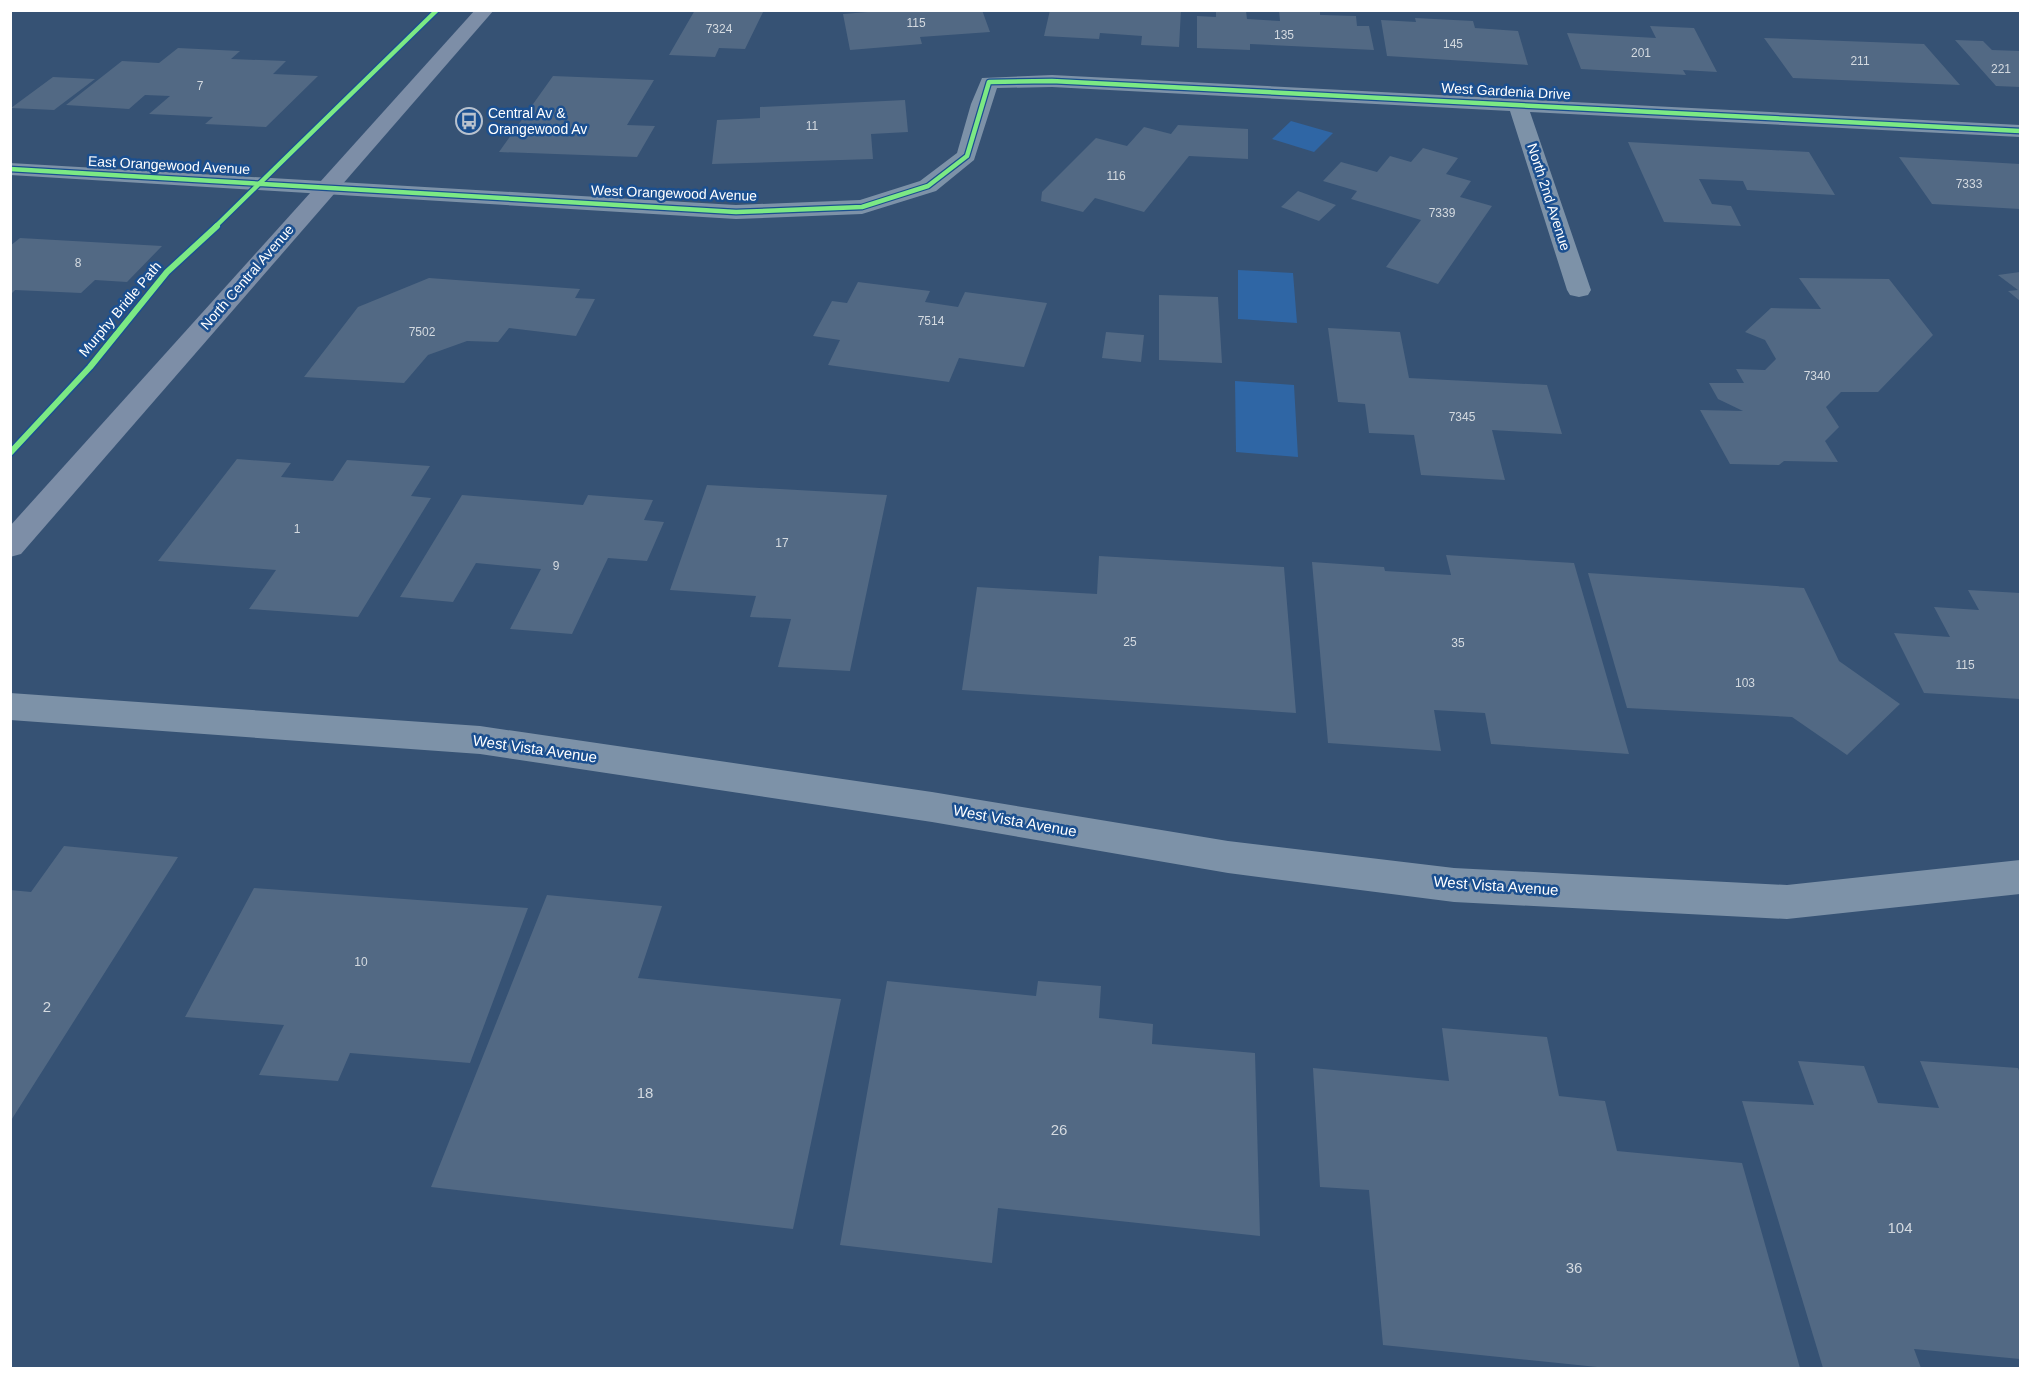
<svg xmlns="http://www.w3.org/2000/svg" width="2031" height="1379" font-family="Helvetica,sans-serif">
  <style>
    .green { fill: #2f66a5 }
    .building { fill: #526984 }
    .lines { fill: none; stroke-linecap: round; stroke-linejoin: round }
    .path-far1 { stroke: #7d92a8; stroke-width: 2; stroke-dasharray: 1.5 3; stroke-linecap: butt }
    .path { stroke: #7d92a8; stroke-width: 3; stroke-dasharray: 2 4; stroke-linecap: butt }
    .minor { fill: #7d92a8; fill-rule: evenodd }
    .major { fill: #7d8ea7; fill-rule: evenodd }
    .cycleway-far1-casing { stroke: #1b4f8f; stroke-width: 7 }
    .cycleway-casing { stroke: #1b4f8f; stroke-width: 9 }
    .cycleway-far1 { stroke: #7ce984; stroke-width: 4.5 }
    .cycleway { stroke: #7ce984; stroke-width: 6 }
    .labels { text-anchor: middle; stroke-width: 5; stroke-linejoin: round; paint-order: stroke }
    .number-label { font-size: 12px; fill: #d4dae0 }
    .far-street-label { font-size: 14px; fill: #fff; stroke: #1b4f8f }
    .far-poi-label { font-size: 14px; fill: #fff; stroke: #1b4f8f; text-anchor: start }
    .street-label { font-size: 15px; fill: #fff; stroke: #1b4f8f }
    .near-number-label { font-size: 15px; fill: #d4dae0 }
  </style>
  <rect width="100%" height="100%" fill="#365274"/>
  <!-- green -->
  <path class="green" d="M1291,121L1333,133L1314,152L1272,139Z
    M1238,270L1293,273L1297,323L1238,319Z
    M1235,381L1294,385L1298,457L1236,452Z"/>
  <!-- building -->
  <path class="building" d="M695,10H764L745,49L719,48L715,57L669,55Z
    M892,10H982L990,32L920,37L922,44L850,50L843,14Z
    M1050,10H1181L1179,47L1141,45L1142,36L1100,33L1099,39L1044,36Z
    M1216,10L1246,11L1247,19L1280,21L1279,10L1320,11V15L1356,16L1357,26H1369L1374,50L1250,44V50L1197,48V16L1216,17Z
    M1415,18L1473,21L1475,28L1518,31L1528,65L1387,56L1381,20L1416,22Z
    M1650,26L1694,28L1717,72L1683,70L1686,75L1581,69L1567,33L1656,38Z
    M1764,38L1924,44L1960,85L1793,78Z
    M1955,40L1983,41L1992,50L2020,51V87L1996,86Z
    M178,48L240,51L231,59L286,61L273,74L318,76L266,127L205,124L213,117L149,114L170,96L145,95L129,109L66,105L122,61L159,63Z
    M553,76L654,80L627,125L655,126L637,157L499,152Z
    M53,77L95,79L54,110L11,108Z
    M905,100L908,132L871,134L873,159L712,164L717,120L760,118V107Z
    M1178,125L1248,129V159L1189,156L1144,212L1095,198L1083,212L1041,201L1042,192L1096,138L1127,146L1144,127L1171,134Z
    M1628,142L1809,152L1835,195L1747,190L1743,181L1699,179L1712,204L1731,206L1741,226L1664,222Z
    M1423,148L1458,158L1446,174L1471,181L1460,197L1492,206L1438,284L1386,267L1421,220L1351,199L1357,191L1323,181L1341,162L1377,172L1390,156L1411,162Z
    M1899,157L2020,164V209L1932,204Z
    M1298,191L1336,205L1319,221L1281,207Z
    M20,238L162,246L127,282L95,280L81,293L15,290L10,295V246Z
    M2020,272V301L2008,291L2018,290L1998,275Z
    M429,278L580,289L575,298L595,299L576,336L509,328L498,342L467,341L428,355L404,383L304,377L358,307Z
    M1799,278L1889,279L1933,335L1878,392H1841L1826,407L1839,427L1825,441L1838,462L1784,461L1779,465L1730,464L1700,410L1743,411L1718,399L1709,383H1744L1736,369L1765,370L1776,359L1765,340L1745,332L1771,308L1821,309Z
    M858,282L930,291L925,302L958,307L965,292L1047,303L1024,367L959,358L949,382L828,365L840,340L813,336L832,301L847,303Z
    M1159,295L1218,297L1222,363L1159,360Z
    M1328,328L1400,332L1409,378L1547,385L1562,434L1492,430L1505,480L1421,475L1414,435L1369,433L1365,404L1338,402Z
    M1106,332L1144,335L1141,362L1102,358Z
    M237,459L291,463L281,477L333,481L347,460L430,466L411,496L431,498L358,617L249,609L276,570L158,561Z
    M707,485L887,495L850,671L778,667L791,619L750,617L756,596L670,590Z
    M462,495L583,505L588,495L653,500L644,520L664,522L647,561L608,558L572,634L510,629L541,569L476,563L453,602L400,597Z
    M1446,555L1574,563L1629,754L1491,744L1485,713L1434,710L1441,751L1328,743L1312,562L1384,567L1385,571L1451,575Z
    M1099,556L1284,567L1296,713L962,690L977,587L1097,594Z
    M1588,573L1804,588L1839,661L1900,704L1847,755L1792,717L1627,708Z
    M1968,590L2020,593V699L1924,693L1894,633L1950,637L1934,607L1979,610Z
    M64,846L178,857L10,1122V890L31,892Z
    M254,888L528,908L470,1063L350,1053L338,1081L259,1075L284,1025L185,1017Z
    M547,895L662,906L638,978L841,999L793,1229L431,1187Z
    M887,981L1036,996L1038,981L1101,986L1099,1018L1153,1024L1152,1044L1255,1053L1260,1236L998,1208L992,1263L840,1245Z
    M1442,1028L1547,1037L1559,1096L1605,1101L1617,1151L1742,1163L1800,1368H1607L1383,1345L1369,1190L1320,1187L1313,1068L1449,1081Z
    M1798,1061L1864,1066L1878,1103L1939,1108L1920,1061L2018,1068L2020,1073V1359L1914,1349L1921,1368H1823L1742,1101L1814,1105Z"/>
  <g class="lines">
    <!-- path-far1 -->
    <path class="path-far1" d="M301,145L332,114
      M215,227L222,221"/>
    <!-- path -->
    <path class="path" d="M10,453L90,367L167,272L217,226"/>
    <!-- minor -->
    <path class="minor" d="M1052,75L2020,125V137L1530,112L1591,290L1588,295L1579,297L1570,295L1567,290L1510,111L1052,87L997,88L974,160L936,191L862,214L736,219L10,175V163L736,205L860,200L920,181L957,153L971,104L982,78Z
      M10,693L480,726L932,792L1228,841L1454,868L1787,885L2020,860V894L1787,919L1454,902L1228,873L932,822L480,754L10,720Z"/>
    <!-- major -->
    <path class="major" d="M475,10H494L21,554L10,557V526Z"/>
    <defs>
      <path id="cycleway-far1" d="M10,169L736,212L862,207L928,186L967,156L989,82L1052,81L2020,131
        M215,227L437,10"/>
      <path id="cycleway" d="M10,453L90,367L167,272L217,226"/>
    </defs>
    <!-- cycleway-far1 casing -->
    <use href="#cycleway-far1" class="cycleway-far1-casing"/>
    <!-- cycleway casing -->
    <use href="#cycleway" class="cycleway-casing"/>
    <!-- cycleway-far1 -->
    <use href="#cycleway-far1" class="cycleway-far1"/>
    <!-- cycleway -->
    <use href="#cycleway" class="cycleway"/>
  </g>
  <!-- icons -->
  <defs>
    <symbol id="bus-ring" viewBox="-11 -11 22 22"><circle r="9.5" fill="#1b4f8f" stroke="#b9c2ce" stroke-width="1.5"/><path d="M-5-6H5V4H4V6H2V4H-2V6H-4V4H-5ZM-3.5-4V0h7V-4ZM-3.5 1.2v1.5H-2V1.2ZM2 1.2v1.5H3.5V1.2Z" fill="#b9c2ce"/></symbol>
  </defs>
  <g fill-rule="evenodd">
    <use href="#bus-ring" x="454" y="106" width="30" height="30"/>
  </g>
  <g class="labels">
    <!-- number labels -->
    <g class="number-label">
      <text x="916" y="27">115</text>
      <text x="719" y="33">7324</text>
      <text x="1284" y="39">135</text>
      <text x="1453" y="48">145</text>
      <text x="1641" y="57">201</text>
      <text x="1860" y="65">211</text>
      <text x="2001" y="73">221</text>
      <text x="200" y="90">7</text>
      <text x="812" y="130">11</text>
      <text x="1116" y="180">116</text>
      <text x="1969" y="188">7333</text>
      <text x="1442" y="217">7339</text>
      <text x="78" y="267">8</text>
      <text x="931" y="325">7514</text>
      <text x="422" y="336">7502</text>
      <text x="1817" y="380">7340</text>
      <text x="1462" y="421">7345</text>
      <text x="297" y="533">1</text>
      <text x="782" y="547">17</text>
      <text x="556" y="570">9</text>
      <text x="1130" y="646">25</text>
      <text x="1458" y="647">35</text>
      <text x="1965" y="669">115</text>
      <text x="1745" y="687">103</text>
      <text x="361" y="966">10</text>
    </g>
    <!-- far-street labels -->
    <g class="far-street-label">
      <text transform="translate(1506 91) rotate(3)" y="5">West Gardenia Drive</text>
      <text transform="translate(169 165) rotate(3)" y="5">East Orangewood Avenue</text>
      <text transform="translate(674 193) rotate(2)" y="5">West Orangewood Avenue</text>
      <text transform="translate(1549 197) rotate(72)" y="5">North 2nd Avenue</text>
      <text transform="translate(247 277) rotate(-49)" y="5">North Central Avenue</text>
      <text transform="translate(120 309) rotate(-50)" y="5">Murphy Bridle Path</text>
    </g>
    <!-- far-poi labels -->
    <g class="far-poi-label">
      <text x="488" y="118">Central Av &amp;<tspan x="488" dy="16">Orangewood Av</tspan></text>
    </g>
    <!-- street labels -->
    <g class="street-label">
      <text transform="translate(535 749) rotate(8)" y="5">West Vista Avenue</text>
      <text transform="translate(1015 821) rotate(10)" y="5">West Vista Avenue</text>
      <text transform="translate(1496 886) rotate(4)" y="5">West Vista Avenue</text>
    </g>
    <!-- near-number labels -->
    <g class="near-number-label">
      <text x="47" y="1012">2</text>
      <text x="645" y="1098">18</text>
      <text x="1059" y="1135">26</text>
      <text x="1900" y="1233">104</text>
      <text x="1574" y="1273">36</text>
    </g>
  </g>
  <!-- border -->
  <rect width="2031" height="1379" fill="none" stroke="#ffffff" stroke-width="24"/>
</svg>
